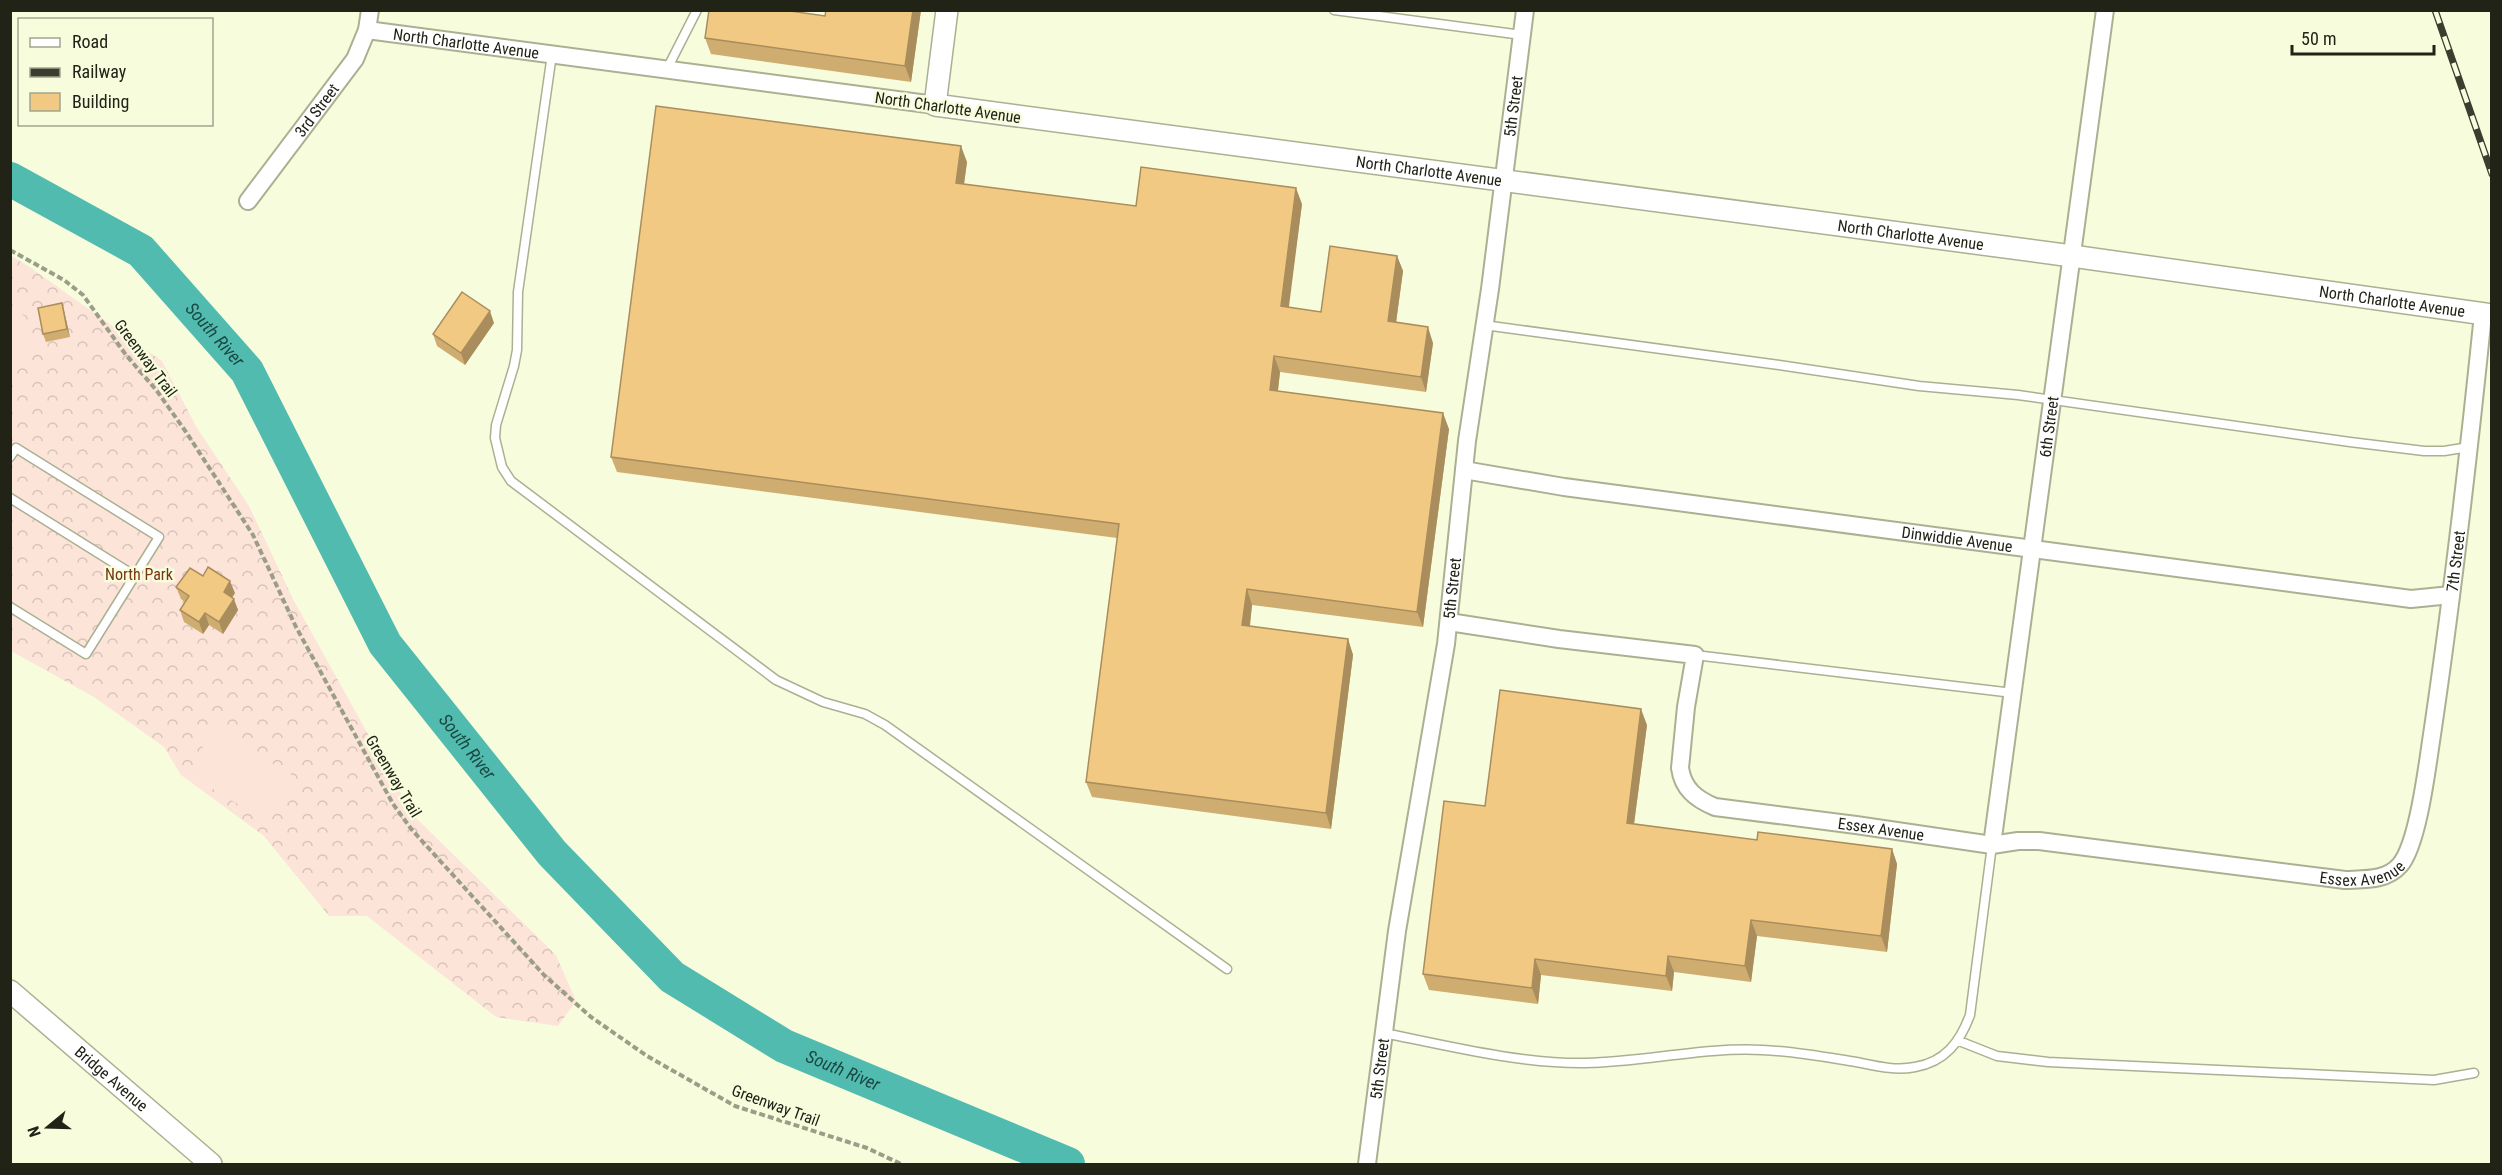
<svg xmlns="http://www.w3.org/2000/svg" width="2502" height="1175" font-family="'Roboto Condensed',sans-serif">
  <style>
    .forest { fill: url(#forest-crowns) }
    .pitch { fill: #fce4d9 }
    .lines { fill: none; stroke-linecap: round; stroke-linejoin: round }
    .river { stroke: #52bbaf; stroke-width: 34 }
    .service-casing { stroke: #abb093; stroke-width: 11 }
    .minor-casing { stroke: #abb093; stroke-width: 20 }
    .tertiary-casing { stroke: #abb093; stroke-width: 24 }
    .path { stroke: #9a9e87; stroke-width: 4; stroke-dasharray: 6 3; stroke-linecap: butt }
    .service { stroke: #fff; stroke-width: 8 }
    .minor { stroke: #fff; stroke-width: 16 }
    .tertiary { stroke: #fff; stroke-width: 21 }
    .rail-casing { stroke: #3b3d2f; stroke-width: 7 }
    .rail { stroke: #f7fcdd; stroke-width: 4.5; stroke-dasharray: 14; stroke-linecap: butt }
    .wall { fill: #cfad71 }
    .shaded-wall { fill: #a98d5c }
    .building { fill: #f1c983; stroke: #a98d5c; stroke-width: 1.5 }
    .labels { text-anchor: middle; stroke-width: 5; stroke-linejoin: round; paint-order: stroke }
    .street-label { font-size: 16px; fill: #212317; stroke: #f7fcdd }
    .park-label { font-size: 16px; fill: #773510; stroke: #f7fcdd }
    .water-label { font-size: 18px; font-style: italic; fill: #1a4943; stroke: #f7fcdd }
  </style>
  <defs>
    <pattern id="forest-crowns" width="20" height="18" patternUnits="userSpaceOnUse" patternTransform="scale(1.5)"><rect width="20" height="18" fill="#fce4d9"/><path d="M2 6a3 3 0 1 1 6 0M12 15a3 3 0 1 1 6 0" fill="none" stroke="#d8c3ba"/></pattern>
  </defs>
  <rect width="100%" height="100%" fill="#f7fcdd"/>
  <!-- forest -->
  <path class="forest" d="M10,255L31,268L162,361L197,428L249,506L294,601L413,815L556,955L576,1001L558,1026L496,1017L367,916H329L263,835L181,775L164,747L94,697L11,651Z"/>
  <!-- pitch -->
  <path class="pitch" d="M11,307L26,317L31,346L11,379Z
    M211,728L292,775L267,822L190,775Z"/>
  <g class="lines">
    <!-- river -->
    <path class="river" id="s1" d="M10,179L141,251L247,371L385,644L552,853L672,977L784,1046L1068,1164"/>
    <defs>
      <path id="service" d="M1334,10L1522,35
        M552,54L518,292L517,350L514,366L496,425L495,438L502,467L511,481L776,680L823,702L865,714L885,725L1227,969
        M667,69L697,10
        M1484,325L1779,365L1919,386L2018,395L2350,442L2424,451H2444L2469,447
        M10,457L16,448L159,537L86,654L10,607
        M10,498L135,576
        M1695,655L2013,693
        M1384,1033C1448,1046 1521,1064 1586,1063C1645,1062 1703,1047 1762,1050C1794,1051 1825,1057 1856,1062C1876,1066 1895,1071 1915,1067C1945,1062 1960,1042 1970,1015L1992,845
        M1959,1041L1997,1056L2048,1062L2434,1080L2474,1073"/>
      <g id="minor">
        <path id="s2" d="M367,30L935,105"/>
        <path id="s3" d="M248,201L355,59L367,30L370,10"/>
        <path id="s4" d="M1464,470L1564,487L2411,599L2451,595"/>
        <path id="s5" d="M1449,622L1559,639L1695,655L1686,707L1680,768C1683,789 1696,799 1715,807L1856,825L1992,845L2018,841H2039L2345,880C2365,879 2386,881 2400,865C2419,843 2428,759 2433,728C2453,591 2469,452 2483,314"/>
        <path id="s6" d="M1992,845L2105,10"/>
        <path id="s7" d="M1367,1164L1397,931L1446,644L1467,441L1490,289L1525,10"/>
      </g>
      <g id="tertiary">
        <path id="s8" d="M947,10L935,105L2072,256L2492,315"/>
        <path id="s9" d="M10,991L211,1164"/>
      </g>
    </defs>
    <!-- service casing -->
    <use href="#service" class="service-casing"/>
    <!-- minor casing -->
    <use href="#minor" class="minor-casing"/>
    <!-- tertiary casing -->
    <use href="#tertiary" class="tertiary-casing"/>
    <!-- path -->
    <path class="path" d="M10,250L64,280L83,295L126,355L157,391L186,432L253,535L296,627L393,804L412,830L544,975L591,1017L647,1056L735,1106L867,1148L901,1164"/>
    <!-- service -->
    <use href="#service" class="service"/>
    <!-- minor -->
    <use href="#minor" class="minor"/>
    <!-- tertiary -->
    <use href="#tertiary" class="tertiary"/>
    <defs>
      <path id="rail" d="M2435,10L2492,174"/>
    </defs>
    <!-- rail casing -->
    <use href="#rail" class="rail-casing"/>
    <!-- rail -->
    <use href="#rail" class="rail"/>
  </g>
  <!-- wall -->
  <path class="wall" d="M921,10L911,82L711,54L705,38L825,16Z
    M967,162L964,184L1136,206L1302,204L1288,307L1321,312L1397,256L1403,271L1396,323L1433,343L1426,392L1280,372L1278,391L1449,429L1423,627L1252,605L1250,626L1348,639L1353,655L1331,829L1092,797L1086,782L1117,538L617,472L611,457Z
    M62,303L64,311L70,337L46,342L43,334Z
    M494,323L465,365L437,346L433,334Z
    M203,576L235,593L232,597L238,610L223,634L209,625L203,634L184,622L180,610L185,602L181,599L176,587Z
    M1647,725L1634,824L1757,840L1892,849L1897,864L1887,952L1757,936L1751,982L1674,972L1672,991L1541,975L1538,1004L1429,990L1423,974L1485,806Z"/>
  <!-- shaded-wall -->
  <path class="shaded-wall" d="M913,10H921L911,82L905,66Z
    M961,146L967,162L962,198L956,183Z
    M1296,188L1302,204L1287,322L1281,306Z
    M1397,256L1403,271L1394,337L1388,321Z
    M62,303L64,311L70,337L67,329Z
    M490,311L494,323L465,365L461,353Z
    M1428,327L1433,343L1426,392L1421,377Z
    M1274,356L1280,372L1276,406L1270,390Z
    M1443,413L1449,429L1423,627L1417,612Z
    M230,581L235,593L228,604L224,592Z
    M1247,589L1252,605L1248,641L1242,625Z
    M234,599L238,610L223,634L219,622Z
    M205,613L209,625L203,634L199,622Z
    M1348,639L1353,655L1331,829L1326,813Z
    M1641,709L1647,725L1632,839L1627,823Z
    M1892,849L1897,864L1887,952L1881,936Z
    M1751,920L1757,936L1751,982L1745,966Z
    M1668,956L1674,972L1672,991L1666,976Z
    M1535,959L1541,975L1538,1004L1532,988Z"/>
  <!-- building -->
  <path class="building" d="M709,10H783L825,16L826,10H913L905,66L705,38Z
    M656,106L961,146L956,183L1136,206L1141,167L1296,188L1281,306L1321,312L1330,246L1397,256L1388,321L1428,327L1421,377L1274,356L1270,390L1443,413L1417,612L1247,589L1242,625L1348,639L1326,813L1086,782L1119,524L611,457Z
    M462,292L490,311L461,353L433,334Z
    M62,303L67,329L43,334L38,308Z
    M208,567L230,581L224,592L234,599L219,622L205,613L199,622L180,610L189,596L176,587L190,568L203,576Z
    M1500,690L1641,709L1627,823L1757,840L1758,832L1892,849L1881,936L1751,920L1745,966L1668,956L1666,976L1535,959L1532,988L1423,974L1444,801L1485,806Z"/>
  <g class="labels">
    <!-- street labels -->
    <g class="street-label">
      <text dy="6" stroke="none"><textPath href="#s2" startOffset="100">North Charlotte Avenue</textPath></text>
      <text dy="6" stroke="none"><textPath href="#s7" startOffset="1068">5th Street</textPath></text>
      <text transform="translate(948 107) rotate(8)" y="6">North Charlotte Avenue</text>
      <text dy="6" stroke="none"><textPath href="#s3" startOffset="114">3rd Street</textPath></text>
      <text dy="6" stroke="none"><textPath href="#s8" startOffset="594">North Charlotte Avenue</textPath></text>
      <text dy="6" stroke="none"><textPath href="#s8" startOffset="1080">North Charlotte Avenue</textPath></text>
      <text dy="6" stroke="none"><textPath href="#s8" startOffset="1566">North Charlotte Avenue</textPath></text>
      <text transform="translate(146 358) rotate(53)" y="6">Greenway Trail</text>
      <text dy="6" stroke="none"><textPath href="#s6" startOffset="422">6th Street</textPath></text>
      <text dy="6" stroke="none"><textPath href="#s4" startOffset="498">Dinwiddie Avenue</textPath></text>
      <text dy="6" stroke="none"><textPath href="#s5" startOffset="1422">7th Street</textPath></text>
      <text dy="6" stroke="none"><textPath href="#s7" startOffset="582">5th Street</textPath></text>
      <text transform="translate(394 776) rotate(59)" y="6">Greenway Trail</text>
      <text dy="6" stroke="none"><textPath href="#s5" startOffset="585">Essex Avenue</textPath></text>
      <text dy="6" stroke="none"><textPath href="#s5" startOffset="1071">Essex Avenue</textPath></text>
      <text dy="6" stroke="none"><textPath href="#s7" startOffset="96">5th Street</textPath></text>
      <text dy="6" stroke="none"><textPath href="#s9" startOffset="134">Bridge Avenue</textPath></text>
      <text transform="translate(776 1105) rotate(20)" y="6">Greenway Trail</text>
    </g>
    <!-- park labels -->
    <g class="park-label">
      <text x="139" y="580">North Park</text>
    </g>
    <!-- water labels -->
    <g class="water-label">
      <text dy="6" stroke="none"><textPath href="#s1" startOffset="261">South River</textPath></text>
      <text dy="6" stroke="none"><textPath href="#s1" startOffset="747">South River</textPath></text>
      <text dy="6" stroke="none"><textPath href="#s1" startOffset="1251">South River</textPath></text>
    </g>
  </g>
  <!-- border -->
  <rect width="2502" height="1175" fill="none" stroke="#212317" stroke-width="24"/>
  <!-- legend -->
  <rect x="18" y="18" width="195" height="108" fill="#f7fcdd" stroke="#a1a58e" stroke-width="1.5"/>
  <rect x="30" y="38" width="30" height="9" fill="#ffffff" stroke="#a1a58e" stroke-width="1.5"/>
  <text x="72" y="48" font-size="18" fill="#212317">Road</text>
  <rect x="30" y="68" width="30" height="9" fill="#3b3d2f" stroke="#a1a58e" stroke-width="1.5"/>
  <text x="72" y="78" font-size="18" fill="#212317">Railway</text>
  <rect x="30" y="93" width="30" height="18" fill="#f1c983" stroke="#a1a58e" stroke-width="1.5"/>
  <text x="72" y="108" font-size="18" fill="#212317">Building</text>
  <!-- north arrow -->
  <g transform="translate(48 1127) rotate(251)" stroke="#f7fcdd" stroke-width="4.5" paint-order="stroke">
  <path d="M0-4.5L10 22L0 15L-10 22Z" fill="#212317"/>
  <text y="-9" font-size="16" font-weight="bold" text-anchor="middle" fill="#212317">N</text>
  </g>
  <!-- scale -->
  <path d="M2292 45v9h142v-9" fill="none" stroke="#212317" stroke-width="3"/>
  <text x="2301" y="45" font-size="18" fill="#212317" stroke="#f7fcdd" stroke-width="4.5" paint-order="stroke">50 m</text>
</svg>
